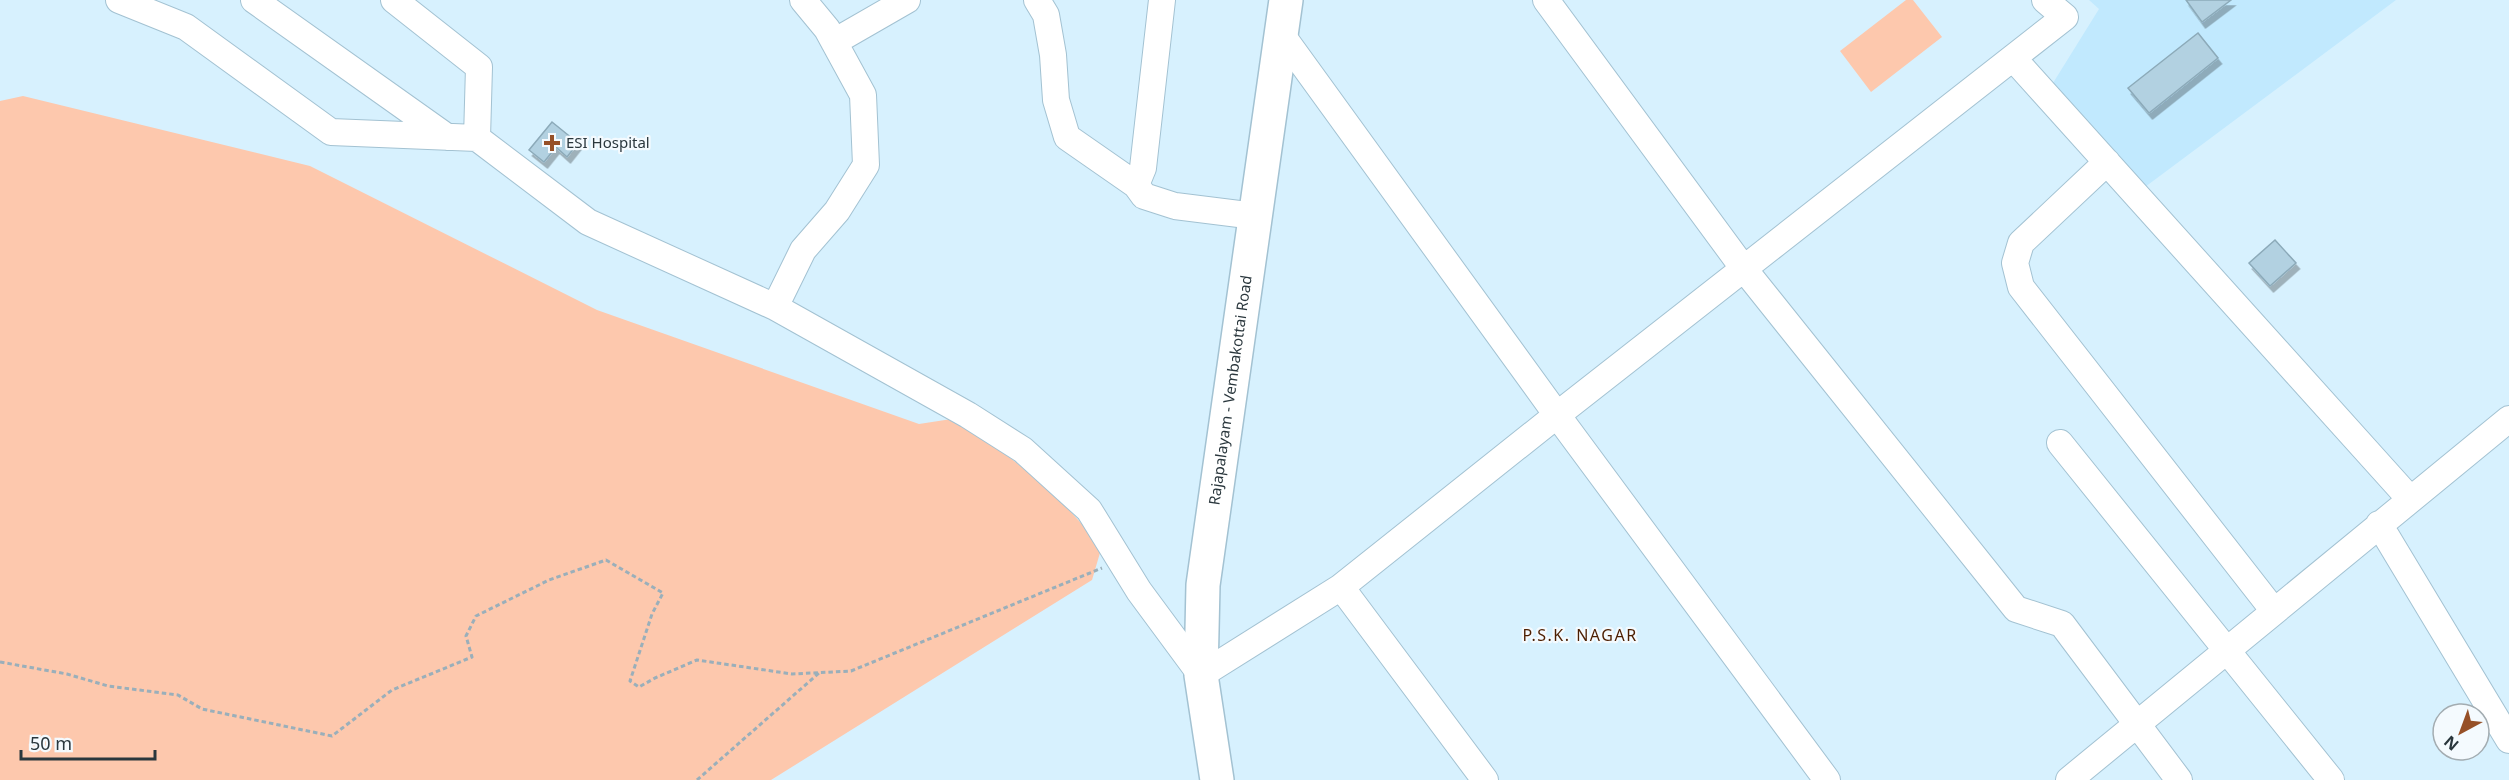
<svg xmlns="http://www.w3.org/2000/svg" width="2509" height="780" font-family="'Noto Sans',sans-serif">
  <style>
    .built { fill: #c1e9fe }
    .green { fill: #fdc8ad }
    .building { fill: #b2d1e1; stroke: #8caab9; stroke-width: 1.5; filter: url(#shadow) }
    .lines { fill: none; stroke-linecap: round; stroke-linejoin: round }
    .minor-casing { stroke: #a3c2d2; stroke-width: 28 }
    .major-casing { stroke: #a3c2d2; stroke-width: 36 }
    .path { stroke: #9aafba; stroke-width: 3; stroke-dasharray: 4.5 3; stroke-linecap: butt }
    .minor { stroke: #fff; stroke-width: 26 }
    .major { stroke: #fff; stroke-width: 33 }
    .poi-dot { fill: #965027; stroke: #f4fafe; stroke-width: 2 }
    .labels { text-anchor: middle; stroke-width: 4.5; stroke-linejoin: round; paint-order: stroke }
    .poi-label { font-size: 15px; fill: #2a373d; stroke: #f4fafe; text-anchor: start }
    .street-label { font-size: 15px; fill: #2a373d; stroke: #f4fafe }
    .neighbourhood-label { font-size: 16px; letter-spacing: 1.5px; fill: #4c1e01; stroke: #f4fafe }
  </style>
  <defs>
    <filter id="shadow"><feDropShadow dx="3.5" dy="6" stdDeviation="0" flood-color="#0004"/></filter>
  </defs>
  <rect width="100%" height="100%" fill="#d7f1fe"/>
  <!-- built -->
  <path class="built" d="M2089,0H2396L2145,187L2053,83L2099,9Z"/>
  <!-- green -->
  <path class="green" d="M1906,0H1913L1942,37L1871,92L1840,51Z
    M23,96L310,166L597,310L919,424L958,418L1048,487L1102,546L1092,580L771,780H0V101Z"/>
  <!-- building -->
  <path class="building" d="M2186,0H2231L2202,22Z
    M2198,33L2218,58L2149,113L2128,88Z
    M552,122L578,143L567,157L556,147L544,162L529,150Z
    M2275,240L2296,263L2270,286L2249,263Z"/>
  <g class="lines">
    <defs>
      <path id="minor" d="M119,0L186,27L331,132L477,138L588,222L775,307
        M254,0L447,137
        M394,0L479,67L477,138
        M803,0L827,29L863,95L866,165L837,211L803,250L775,307L968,415L1023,450L1089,510L1139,591L1201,675L1341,587
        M1037,0L1046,15L1053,55L1056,100L1067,137L1136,185L1144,196L1175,206L1255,216
        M1546,0L1744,269L2016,609L2062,624L2179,780
        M1281,34L1557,415L1827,780
        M834,42L907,0
        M2013,58L2410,499
        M2107,162L2021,243L2015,263L2021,287L2274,611
        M1136,185L1143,168L1162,0
        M2060,443L2331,780
        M2379,524L2509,740
        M1485,780L1341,587L1557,415L2065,17L2045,0
        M2069,780L2509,419"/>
      <g id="major">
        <path id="s1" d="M1217,780L1201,675L1203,585L1286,0"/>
      </g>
    </defs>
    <!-- minor casing -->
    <use href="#minor" class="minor-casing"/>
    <!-- major casing -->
    <use href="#major" class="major-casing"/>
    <!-- path -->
    <path class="path" d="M0,662L67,674L108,686L178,695L202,709L332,736L392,690L472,657L466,636L476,616L549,580L606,560L663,593L652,614L630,681L639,687L655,678L697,660L792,674L851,671L1102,568
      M697,780L819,673"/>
    <!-- minor -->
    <use href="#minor" class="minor"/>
    <!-- major -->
    <use href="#major" class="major"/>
  </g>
  <!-- markers -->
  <path class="poi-dot" d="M549 134h6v6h6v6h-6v6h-6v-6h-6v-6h6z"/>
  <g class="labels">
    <!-- poi labels -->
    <g class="poi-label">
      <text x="566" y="148">ESI Hospital</text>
    </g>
    <!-- street labels -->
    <g class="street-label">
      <text dy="5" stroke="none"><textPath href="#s1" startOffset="393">Rajapalayam - Vembakottai Road</textPath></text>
    </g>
    <!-- neighbourhood labels -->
    <g class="neighbourhood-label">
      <text x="1580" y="641">P.S.K. NAGAR</text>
    </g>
  </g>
  <!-- north arrow -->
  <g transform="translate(2461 732) rotate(221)"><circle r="28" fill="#f4fafe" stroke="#a3acb1" stroke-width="1.5"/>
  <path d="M0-4.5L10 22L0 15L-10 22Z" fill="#965027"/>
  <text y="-9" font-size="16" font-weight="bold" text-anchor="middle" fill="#2a373d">N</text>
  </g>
  <!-- scale -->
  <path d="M21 750v9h134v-9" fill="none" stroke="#2a373d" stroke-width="3"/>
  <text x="30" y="750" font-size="18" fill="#2a373d" stroke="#f4fafe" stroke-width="4.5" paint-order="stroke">50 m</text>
</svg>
